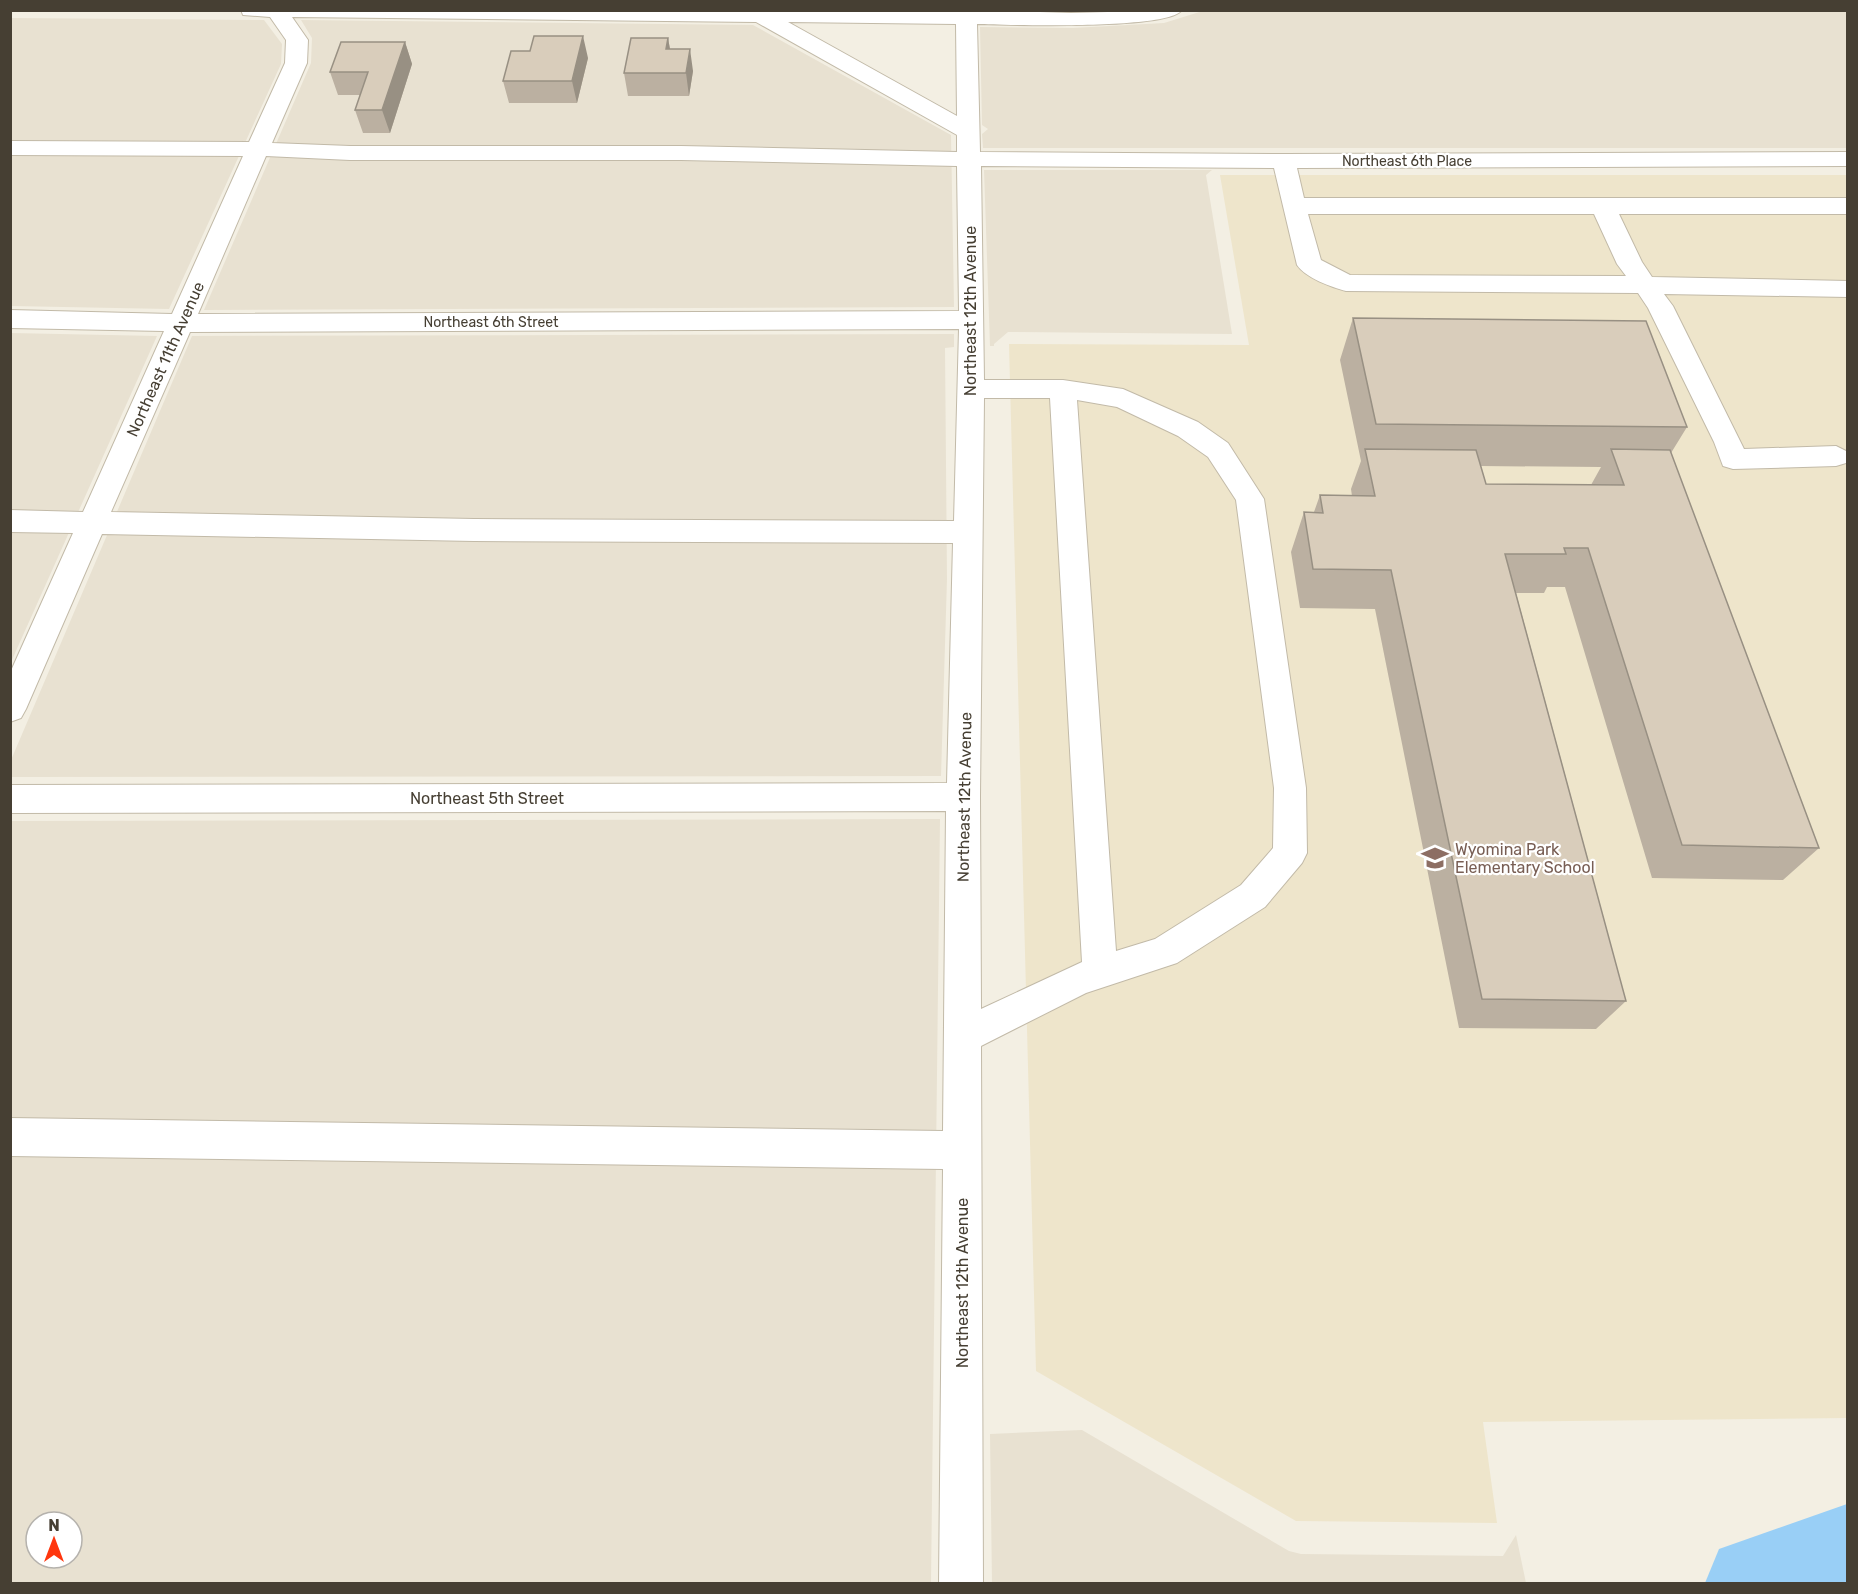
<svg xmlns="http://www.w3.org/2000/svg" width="1858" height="1594" font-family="Rubik,sans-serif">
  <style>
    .residential { fill: #e8e1d1; fill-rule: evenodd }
    .education { fill: #eee5cb }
    .water { fill: #99cff6 }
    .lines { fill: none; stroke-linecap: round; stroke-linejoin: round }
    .minor-casing { stroke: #c2baa8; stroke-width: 2 }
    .minor { fill: #fff; fill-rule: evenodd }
    .wall { fill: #bbb0a1; fill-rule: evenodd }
    .shaded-wall { fill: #989083 }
    .building { fill: #d9cdbb; stroke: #989083; stroke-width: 1.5 }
    .labels { text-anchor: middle; stroke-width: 4.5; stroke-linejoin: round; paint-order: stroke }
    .far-street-label { font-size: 14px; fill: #463f33; stroke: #fff }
    .street-label { font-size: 16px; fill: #463f33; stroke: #fff }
    .education-label { font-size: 16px; fill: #785e54; stroke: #fff; text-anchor: start }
  </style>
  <rect width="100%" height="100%" fill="#f3efe3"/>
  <!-- residential -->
  <path class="residential" d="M1206,10L1847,11V148H983L982,134L988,129L982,125L980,27L1073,28L1164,23Z
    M11,18L264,20L282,44L281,64L169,309L11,306Z
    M301,20L753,25L951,135L954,307L204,310L311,63L312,38Z
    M984,170H1212L1206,175L1232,334L1008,332L994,344V346H990Z
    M11,333L157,336L11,662Z
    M954,334V347L945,348L947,579L941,776L11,777V760L192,336Z
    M940,819L931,1583H11L10,821ZM36,1522H72V1558H36Z
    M1082,1430L1289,1551L1301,1554L1503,1556L1516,1535L1526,1583H992L990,1434Z"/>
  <!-- education -->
  <path class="education" d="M1220,175H1847V1418L1483,1422L1497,1523L1296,1521L1036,1371L1009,344L1249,345Z"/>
  <!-- water -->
  <path class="water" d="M1847,1504V1583H1705L1719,1549Z"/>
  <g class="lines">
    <defs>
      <path id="minor" d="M241,10H977L1071,13L1182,10C1169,30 1007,25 977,24L980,152L1284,154L1848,152V166L1297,168L1304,198H1848V214H1619L1642,262L1652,277L1848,281V297L1664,294L1673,306L1744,449L1836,446L1848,452L1846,463L1836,466L1733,469L1723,466L1714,442L1648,308L1638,293L1346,291C1331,287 1306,278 1297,265L1274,168L981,166L984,380H1063L1123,389L1198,422L1228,443L1264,499L1306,788L1307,853L1302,863L1265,907L1177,963L1086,993L981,1046L983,1584H939L943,1169L10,1156V1118L943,1131L946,811L10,813V785L947,783L953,543L474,541L102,534L26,709L21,718L10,722V673L73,533L10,532V510L83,512L164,331L10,328V310L172,314L243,156L10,155V141L249,142L285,63L286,40L270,17L243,15ZM292,17L756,22L957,135V152L681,146H350L272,143L307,63L308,40ZM788,22L956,24L957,116ZM266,156L350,160H681L957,166L959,311L198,314ZM1308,214H1594L1617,264L1626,276L1350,275L1321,260ZM959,329L954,521L474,519L111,512L190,332ZM984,398H1050L1082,962L981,1009L980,797ZM1077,400L1117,407L1178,436L1208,457L1236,500L1274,788L1273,848L1241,885L1155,939L1116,951Z"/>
    </defs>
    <!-- minor casing -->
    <use href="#minor" class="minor-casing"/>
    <!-- minor -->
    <use href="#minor" class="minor"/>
  </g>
  <!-- wall -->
  <path class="wall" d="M668,38L670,49L693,71L689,96H628L624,73Z
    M405,42L412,64L390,133H363L355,110L360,95H338L330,72Z
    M588,58L577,103H509L503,81Z
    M1353,318L1687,427L1671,453L1819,848L1783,880L1652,878L1565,587H1547L1544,593H1516L1626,1001L1596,1029L1459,1028L1375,609L1300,608L1291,552L1304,512H1314L1320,495L1352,496L1351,489L1361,461L1340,360ZM1481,466L1601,467L1591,485L1486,484Z"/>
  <!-- shaded-wall -->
  <path class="shaded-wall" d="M583,36L588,58L577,103L572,81Z
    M668,38L672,61L666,49Z
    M405,42L412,64L390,133L382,110Z
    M690,49L693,71L689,96L686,73Z"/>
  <!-- building -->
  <path class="building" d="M534,36H583L572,81H503L511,51H530Z
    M631,38H668L666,49H690L686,73H624Z
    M341,42H405L382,110H355L368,72H330Z
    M1353,318L1646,321L1687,427L1376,424Z
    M1365,449L1476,450L1486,484L1624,485L1611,449L1670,450L1819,848L1682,845L1588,548H1564L1566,554H1505L1626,1001L1482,999L1391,570L1313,569L1304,512L1323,513L1320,495L1375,496Z"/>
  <!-- icons -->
  <defs>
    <symbol id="school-bare" viewBox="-9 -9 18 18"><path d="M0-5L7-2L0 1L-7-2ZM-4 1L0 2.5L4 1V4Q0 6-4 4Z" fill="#8d6e63" stroke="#fff" stroke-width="2.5" paint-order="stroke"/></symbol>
  </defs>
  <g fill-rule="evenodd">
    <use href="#school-bare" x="1416" y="839" width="38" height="38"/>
  </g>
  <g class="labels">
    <!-- far-street labels -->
    <g class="far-street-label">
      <text x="1407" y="166">Northeast 6th Place</text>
      <text x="491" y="327">Northeast 6th Street</text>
    </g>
    <!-- street labels -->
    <g class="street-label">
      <text transform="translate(970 311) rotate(-90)" y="6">Northeast 12th Avenue</text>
      <text transform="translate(165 359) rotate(-66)" y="6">Northeast 11th Avenue</text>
      <text transform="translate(964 797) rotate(-89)" y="6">Northeast 12th Avenue</text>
      <text x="487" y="804">Northeast 5th Street</text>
      <text transform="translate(962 1283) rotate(-90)" y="6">Northeast 12th Avenue</text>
    </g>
    <!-- education labels -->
    <g class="education-label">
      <text x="1455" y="855">Wyomina Park<tspan x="1455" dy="18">Elementary School</tspan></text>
    </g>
  </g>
  <!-- border -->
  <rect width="1858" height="1594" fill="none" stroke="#463f33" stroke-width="24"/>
  <!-- north arrow -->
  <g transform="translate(54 1540)"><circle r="28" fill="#ffffff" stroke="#b5b2ad" stroke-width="1.5"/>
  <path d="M0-4.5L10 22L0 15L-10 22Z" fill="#ff360e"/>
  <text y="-9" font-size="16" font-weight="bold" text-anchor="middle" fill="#463f33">N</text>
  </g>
</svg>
